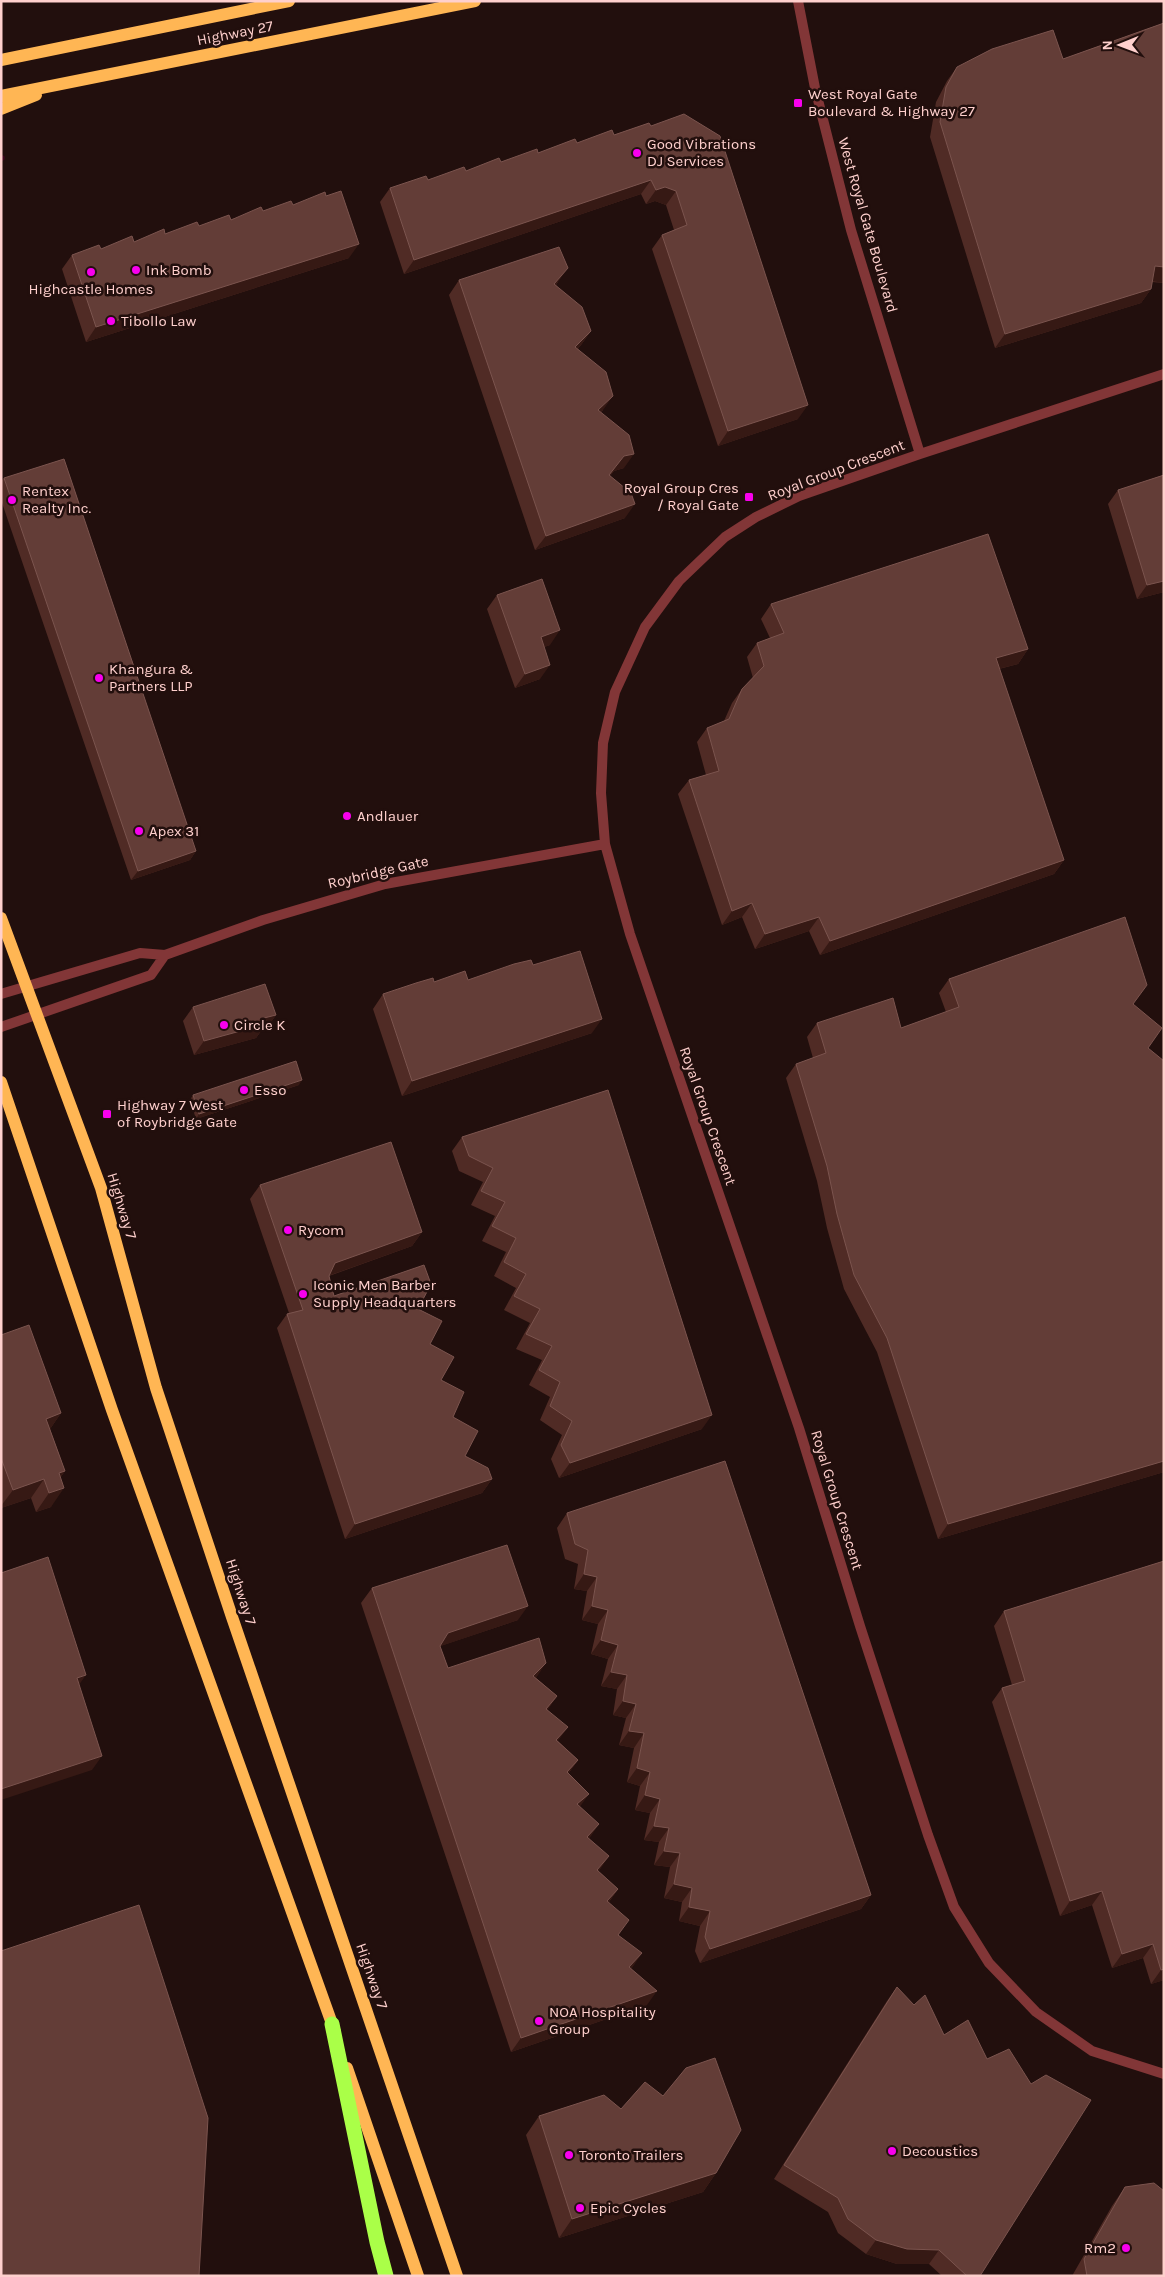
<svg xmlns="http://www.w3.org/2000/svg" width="1165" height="2277" font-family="Karla,sans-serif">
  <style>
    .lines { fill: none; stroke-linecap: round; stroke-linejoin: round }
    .stream { stroke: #3f081f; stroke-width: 5.5 }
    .street { stroke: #823637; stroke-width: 10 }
    .primary { stroke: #ffb654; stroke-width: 12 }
    .highway { stroke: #aaff48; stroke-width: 15 }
    .wall { fill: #502b25 }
    .shaded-wall { fill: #361914 }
    .building { fill: #633d37; stroke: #7b544e }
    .poi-dot { fill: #f800ed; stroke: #220f0d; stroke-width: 2 }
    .labels { text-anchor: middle; stroke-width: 5; stroke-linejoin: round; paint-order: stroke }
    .street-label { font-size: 15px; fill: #ffd0cd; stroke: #220f0d }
    .poi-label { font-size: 15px; fill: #ffd0cd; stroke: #220f0d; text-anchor: start }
  </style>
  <rect width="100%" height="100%" fill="#220f0d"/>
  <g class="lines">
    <!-- stream -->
    <path class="stream" d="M1,158H2"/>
    <!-- street -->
    <path class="street" d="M798,1L815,88L851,230L920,454
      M1164,374L920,454L799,496L756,517L725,537L679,581L645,627L615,692L603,743L601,793L605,844L630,934L799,1428L860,1626L928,1835L954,1907L989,1963L1036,2012L1092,2051L1164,2074
      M1,994L140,953L165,955L263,920L385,884L605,844
      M1,1027L151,975L165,955"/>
    <!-- primary -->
    <path class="primary" d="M1,60L289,1
      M1,96L475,1
      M1,109L36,95
      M1,918L101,1188L156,1388L232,1617L457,2276
      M1,1082L112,1410L335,2032
      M347,2068L418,2276"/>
    <!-- highway -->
    <path class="highway" d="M332,2024L377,2242L386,2276"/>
  </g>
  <!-- wall -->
  <path class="wall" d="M1164,23V283L1152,282L1151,289L1141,303L995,348L930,137L936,102L947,81L957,67L1063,59Z
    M649,123L798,419L718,446L652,249L662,235L674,230L666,205L655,201L646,204L641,194L404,274L380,202L390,188L466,171L577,143L614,135Z
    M293,205L349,258L86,342L62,269L72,255L134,242L165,234Z
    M459,280L558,282L556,285L591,331L581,345L578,348L603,410L601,412L624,468L614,471L610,476L625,518L535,550L449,295Z
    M1164,475V592L1137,599L1108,504L1118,490Z
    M4,478L196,851L190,860L131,880L1,500V481Z
    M497,595L550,645L544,647L540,679L515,688L487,609Z
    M771,604L1028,649L1018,664L999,669L1064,860L1054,874L820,955L809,931L755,949L742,917L722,925L678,794L689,780L706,775L697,742L707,728L724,721L732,703L742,689L753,678L747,657L757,643L770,638L761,619Z
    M533,965L592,1033L402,1096L373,1009L383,994L434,982L468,980Z
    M949,979L1133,1004L1148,1048L1164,1472L938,1539L877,1352L844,1289L827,1228L817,1181L786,1078L796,1064L813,1058L807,1037L817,1023L901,1028L946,1012L939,993Z
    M193,1007L276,1015L266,1029L261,1031L256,1038L194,1055L183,1021Z
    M299,1085L196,1119L190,1100L193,1095Z
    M608,1090L702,1429L559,1478L551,1459L562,1435L540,1420L550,1397L529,1385L542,1360L516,1349L530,1323L504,1310L516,1288L494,1276L506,1252L482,1241L495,1216L471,1205L483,1182L459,1171L452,1151L462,1137Z
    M260,1185L422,1232L412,1246L329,1276L334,1296L418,1309L465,1456L492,1479L482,1493L345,1539L277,1328L287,1314L289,1313L250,1199Z
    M1,1335L61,1413L50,1429L65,1471L60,1478L51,1507L36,1512L31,1498L1,1508Z
    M567,1513L871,1895L861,1909L700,1963L695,1951L700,1926L679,1921L682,1902L664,1898L670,1867L654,1865L659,1842L644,1840L650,1813L635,1810L640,1786L627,1782L634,1748L619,1745L626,1718L613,1715L617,1689L601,1686L608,1659L591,1654L598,1624L582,1620L587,1591L574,1589L578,1564L565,1559L557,1528Z
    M1164,1561V1980L1151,1984L1143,1958L1112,1968L1092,1905L1060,1916L992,1702L1002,1688L1012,1685L994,1626L1004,1611Z
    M372,1588L518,1620L440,1646L448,1668L536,1678L557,1696L547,1710L558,1741L578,1760L568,1774L580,1807L599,1872L618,1889L609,1902L619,1935L631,1968L647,2005L511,2052L361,1603Z
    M897,1987L980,2276H942L929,2264H897L866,2254L838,2233L828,2212L774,2179L887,2001Z
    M621,2109L716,2173L703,2192L559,2238L526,2135L539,2116Z
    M1125,2187L1164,2276H1072L1112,2206Z"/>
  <!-- shaded-wall -->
  <path class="shaded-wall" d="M651,180L641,194L404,274L414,260Z
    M665,187L676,191L666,205L655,201L646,204L656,190Z
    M359,244L349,258L86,342L96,327Z
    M1155,266L1164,267V283L1145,280Z
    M568,268L558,282L544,298L554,284Z
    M1151,289L1141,303L995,348L1005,334Z
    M591,331L581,345L565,361L575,347Z
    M613,396L603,410L588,424L598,410Z
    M808,405L798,419L718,446L728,431Z
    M634,454L624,468L614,471L599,489L609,475L624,456Z
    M635,504L625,518L535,550L546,536Z
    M1164,581V592L1137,599L1147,585Z
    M560,630L550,645L531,652L541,637Z
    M1028,649L1018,664L986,672L996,658Z
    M550,665L540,679L515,688L525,674Z
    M196,851L190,860L131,880L138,871Z
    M1064,860L1054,874L820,955L830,941Z
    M752,903L742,917L722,925L732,911Z
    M819,917L809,931L755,949L765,934Z
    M276,1015L266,1029L261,1031L256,1038L194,1055L204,1041L264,1018Z
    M602,1019L592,1033L402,1096L412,1081Z
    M302,1080L299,1085L196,1119L199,1114Z
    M422,1232L412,1246L325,1277L335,1263Z
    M61,1413L48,1432L46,1419Z
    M712,1415L702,1429L559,1478L570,1463Z
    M1164,1461V1472L938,1539L948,1524Z
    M65,1471L52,1490L59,1473Z
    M44,1479L31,1498L1,1508V1506L13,1490Z
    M492,1479L482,1493L345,1539L355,1524Z
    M64,1488L51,1507L36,1512L49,1493Z
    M584,1574L597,1577L587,1591L574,1589Z
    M528,1606L518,1620L438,1647L448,1633Z
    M592,1606L608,1610L598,1624L582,1620Z
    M601,1640L618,1645L608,1659L591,1654Z
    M546,1663L536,1678L523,1690L533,1676Z
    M611,1672L627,1675L617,1689L601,1686Z
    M86,1675L76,1689L77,1678Z
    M557,1696L547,1711L546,1709Z
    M623,1701L636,1704L626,1718L613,1715Z
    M568,1727L558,1741L556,1740Z
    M629,1731L644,1733L634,1748L619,1745Z
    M102,1756L92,1770L1,1800V1789Z
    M578,1760L568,1774L567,1772Z
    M637,1768L650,1772L640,1786L627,1782Z
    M589,1794L579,1808L577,1804Z
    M645,1795L660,1799L650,1813L635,1810Z
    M599,1824L589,1839L587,1837Z
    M654,1826L669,1828L659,1842L644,1840Z
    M664,1851L680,1853L670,1867L654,1865Z
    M609,1856L599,1871L587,1884L597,1870Z
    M674,1884L692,1888L682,1902L664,1898Z
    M618,1889L608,1903L607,1901Z
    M1102,1891L1092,1905L1060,1916L1070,1901Z
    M871,1895L861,1909L700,1963L710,1949Z
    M689,1907L710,1911L700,1926L679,1921Z
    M1153,1944L1143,1958L1112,1968L1122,1954Z
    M642,1953L632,1968L619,1981L629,1967Z
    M1164,1969V1980L1151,1984L1161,1970Z
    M657,1991L647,2005L511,2052L521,2038Z
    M716,2173L703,2192L559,2238L572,2219Z
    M876,2240L939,2250L929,2264H897L866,2254Z"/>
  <!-- building -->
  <path class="building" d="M1164,23V267L1155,266L1151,289L1005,334L940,122L946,87L957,67L992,49L1053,30L1063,59Z
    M684,114L720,136L808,405L728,431L662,235L687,225L676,191L665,187L656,190L651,180L414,260L390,188L426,176L428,180L464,167L466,171L499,158L501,162L537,149L538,153L575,139L577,143L612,130L614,135L649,123L651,126Z
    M341,191L359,244L96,327L72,255L99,245L101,249L132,236L134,242L164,229L165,234L197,222L199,226L229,215L231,220L261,207L263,211L291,201L293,205L325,192L326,196Z
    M559,247L568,268L554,284L582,307L591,331L575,347L606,372L613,396L598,410L629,435L634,454L624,456L609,475L631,493L635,504L546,536L459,280Z
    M64,459L196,851L138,871L4,478Z
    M1164,475V581L1147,585L1118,490Z
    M988,534L1028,649L996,658L1064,860L830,941L819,917L765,934L752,903L732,911L689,780L719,771L707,728L729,719L742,689L764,666L757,643L784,633L771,604Z
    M542,579L560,630L541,637L550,665L525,674L497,595Z
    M1125,917L1147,985L1133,1004L1162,1028L1148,1048L1164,1061V1461L948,1524L887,1338L854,1275L837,1214L827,1166L796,1064L826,1053L817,1023L893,998L901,1028L959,1007L949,979Z
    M580,951L602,1019L412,1081L383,994L416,983L433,978L434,982L465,971L468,980L514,964L531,960L533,965Z
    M265,984L276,1015L264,1018L266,1024L204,1041L193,1007Z
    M296,1061L302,1080L199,1114L193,1095Z
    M608,1090L712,1415L570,1463L561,1445L572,1421L550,1406L560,1382L539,1370L552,1346L526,1334L540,1309L514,1296L526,1274L504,1262L516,1238L492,1226L505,1202L481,1191L493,1168L469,1156L462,1137Z
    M391,1142L422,1232L335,1263L329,1276L334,1296L424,1265L431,1284L418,1309L442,1321L430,1344L454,1357L441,1380L464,1392L453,1417L478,1431L465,1456L488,1468L492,1479L355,1524L287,1314L303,1310L260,1185Z
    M29,1325L61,1413L46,1419L65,1471L59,1473L64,1488L49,1493L44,1479L13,1490L1,1458V1335Z
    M725,1461L871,1895L710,1949L705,1937L710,1911L689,1907L692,1888L674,1884L680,1853L664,1851L669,1828L654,1826L660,1799L645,1795L650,1772L637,1768L644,1733L629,1731L636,1704L623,1701L627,1675L611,1672L618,1645L601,1640L608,1610L592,1606L597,1577L584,1574L588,1550L575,1544L567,1513Z
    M507,1545L528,1606L448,1633L440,1646L448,1668L539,1638L546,1663L533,1676L557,1696L546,1709L568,1727L556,1740L578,1760L567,1772L589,1794L577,1804L599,1824L587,1837L609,1856L597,1870L618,1889L607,1901L629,1920L618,1935L642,1953L629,1967L657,1991L521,2038L372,1588Z
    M48,1557L86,1675L77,1678L102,1756L1,1789V1573Z
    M1164,1561V1969L1161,1970L1153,1944L1122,1954L1102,1891L1070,1901L1002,1688L1025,1681L1004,1611Z
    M139,1905L208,2118L199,2276H1V1951Z
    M897,1987L914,2005L925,1995L944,2035L968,2020L987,2059L1009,2049L1031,2084L1046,2075L1091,2100L980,2276H967L939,2250L907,2249L876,2240L848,2219L838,2198L784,2165Z
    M715,2058L741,2130L716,2173L572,2219L539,2116L604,2095L621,2109L645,2082L663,2096L686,2068Z
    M1154,2183L1164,2191V2276H1087L1084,2259L1125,2187Z"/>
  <!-- markers -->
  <g class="poi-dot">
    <rect x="793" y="98" width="10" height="10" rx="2.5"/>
    <circle cx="637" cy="153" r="5"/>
    <circle cx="136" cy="270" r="5"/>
    <circle cx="91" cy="272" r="5"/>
    <circle cx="111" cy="321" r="5"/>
    <rect x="744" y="492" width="10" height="10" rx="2.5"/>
    <circle cx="12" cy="500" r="5"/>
    <circle cx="99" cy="678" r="5"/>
    <circle cx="347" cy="816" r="5"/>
    <circle cx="139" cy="831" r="5"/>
    <circle cx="224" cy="1025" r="5"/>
    <circle cx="244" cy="1090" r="5"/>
    <rect x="102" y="1109" width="10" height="10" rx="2.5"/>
    <circle cx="288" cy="1230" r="5"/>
    <circle cx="303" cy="1294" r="5"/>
    <circle cx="539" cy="2021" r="5"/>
    <circle cx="892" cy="2151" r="5"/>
    <circle cx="569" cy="2155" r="5"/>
    <circle cx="580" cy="2208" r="5"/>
    <circle cx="1126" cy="2248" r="5"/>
  </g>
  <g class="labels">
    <!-- street labels -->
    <g class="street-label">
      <text transform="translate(235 33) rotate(-11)" y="5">Highway 27</text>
      <text transform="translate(868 225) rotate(74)" y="5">West Royal Gate Boulevard</text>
      <text transform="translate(836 470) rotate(-21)" y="5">Royal Group Crescent</text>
      <text transform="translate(378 872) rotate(-13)" y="5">Roybridge Gate</text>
      <text transform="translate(708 1116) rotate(71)" y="5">Royal Group Crescent</text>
      <text transform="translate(122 1206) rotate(73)" y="5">Highway 7</text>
      <text transform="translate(837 1500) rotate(73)" y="5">Royal Group Crescent</text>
      <text transform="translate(241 1592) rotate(72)" y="5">Highway 7</text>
      <text transform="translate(372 1976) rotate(71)" y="5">Highway 7</text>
    </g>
    <!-- poi labels -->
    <g class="poi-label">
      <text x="808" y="99">West Royal Gate<tspan x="808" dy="17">Boulevard &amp; Highway 27</tspan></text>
      <text x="647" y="149">Good Vibrations<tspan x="647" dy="17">DJ Services</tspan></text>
      <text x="146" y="275">Ink Bomb</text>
      <text x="91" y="294" text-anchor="middle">Highcastle Homes</text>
      <text x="121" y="326">Tibollo Law</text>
      <text x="739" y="493" text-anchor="end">Royal Group Cres<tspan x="739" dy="17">/ Royal Gate</tspan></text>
      <text x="22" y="496">Rentex<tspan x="22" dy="17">Realty Inc.</tspan></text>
      <text x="109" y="674">Khangura &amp;<tspan x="109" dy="17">Partners LLP</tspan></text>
      <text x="357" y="821">Andlauer</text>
      <text x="149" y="836">Apex 31</text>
      <text x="234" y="1030">Circle K</text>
      <text x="254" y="1095">Esso</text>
      <text x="117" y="1110">Highway 7 West<tspan x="117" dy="17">of Roybridge Gate</tspan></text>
      <text x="298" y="1235">Rycom</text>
      <text x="313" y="1290">Iconic Men Barber<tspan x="313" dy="17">Supply Headquarters</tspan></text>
      <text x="549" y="2017">NOA Hospitality<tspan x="549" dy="17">Group</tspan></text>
      <text x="902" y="2156">Decoustics</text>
      <text x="579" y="2160">Toronto Trailers</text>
      <text x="590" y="2213">Epic Cycles</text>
      <text x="1116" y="2253" text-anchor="end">Rm2</text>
    </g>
  </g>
  <!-- border -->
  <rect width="1165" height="2277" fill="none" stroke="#ffd0cd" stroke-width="5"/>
  <!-- north arrow -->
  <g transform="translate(1120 45) rotate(269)" stroke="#220f0d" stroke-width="4" paint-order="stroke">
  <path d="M0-4L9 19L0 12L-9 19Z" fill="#ffd0cd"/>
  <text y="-8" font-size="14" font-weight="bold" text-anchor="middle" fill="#ffd0cd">N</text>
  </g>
</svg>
